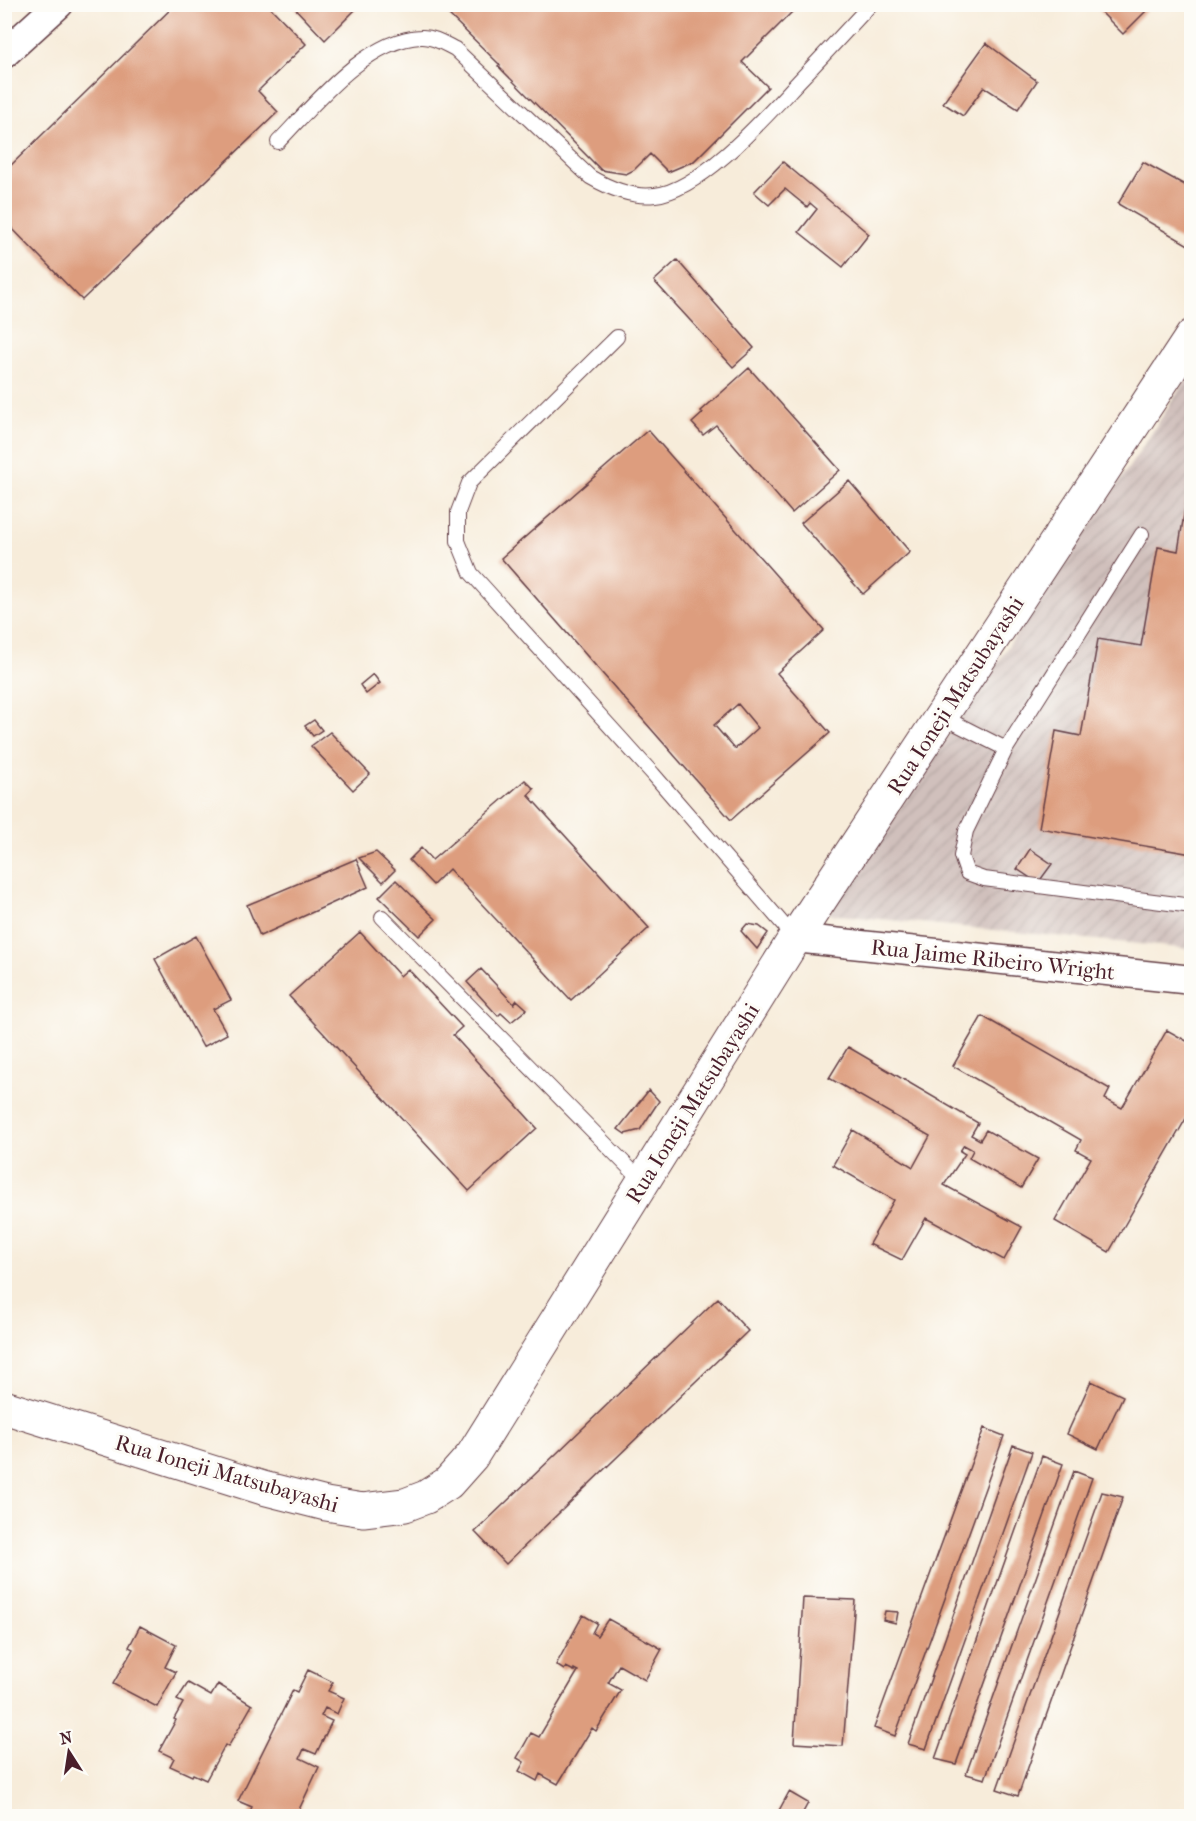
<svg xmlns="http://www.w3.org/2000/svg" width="1196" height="1821" font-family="'IM FELL French Canon',serif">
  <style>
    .industrial { fill: url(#industrial-furrows) }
    .building { fill: #dd9d7e; fill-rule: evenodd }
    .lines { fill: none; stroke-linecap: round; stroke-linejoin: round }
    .service-casing { stroke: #643e45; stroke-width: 16 }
    .minor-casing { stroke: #643e45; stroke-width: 31 }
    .secondary-casing { stroke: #643e45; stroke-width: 35 }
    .service { stroke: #fff; stroke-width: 14 }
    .minor { stroke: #fff; stroke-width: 28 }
    .secondary { stroke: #fff; stroke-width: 33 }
    .labels { text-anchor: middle; stroke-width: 6; stroke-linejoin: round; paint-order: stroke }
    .street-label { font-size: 22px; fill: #4a1f2b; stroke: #fdfcf7 }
  </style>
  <defs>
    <pattern id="industrial-furrows" width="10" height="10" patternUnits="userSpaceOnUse" patternTransform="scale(1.5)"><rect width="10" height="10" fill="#d0c0bc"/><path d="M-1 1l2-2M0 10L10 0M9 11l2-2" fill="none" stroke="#b4a5a2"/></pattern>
  </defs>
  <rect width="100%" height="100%" fill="#fdfcf7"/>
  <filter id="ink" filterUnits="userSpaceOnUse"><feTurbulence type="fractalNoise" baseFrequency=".0167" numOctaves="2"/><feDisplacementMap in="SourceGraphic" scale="12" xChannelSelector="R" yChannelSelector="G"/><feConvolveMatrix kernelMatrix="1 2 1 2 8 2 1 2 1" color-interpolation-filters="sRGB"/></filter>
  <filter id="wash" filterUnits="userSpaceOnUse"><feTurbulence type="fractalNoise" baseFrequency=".008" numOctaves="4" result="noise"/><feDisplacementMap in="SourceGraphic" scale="24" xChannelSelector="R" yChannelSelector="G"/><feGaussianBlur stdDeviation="1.35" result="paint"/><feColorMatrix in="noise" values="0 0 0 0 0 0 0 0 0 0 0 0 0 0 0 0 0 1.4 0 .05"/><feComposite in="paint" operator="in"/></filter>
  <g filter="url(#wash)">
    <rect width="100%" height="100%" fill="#f7ecda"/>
    <!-- industrial -->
    <path class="industrial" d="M1191,371V949L828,914L1148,439Z"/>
    <g id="blocks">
      <!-- building -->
      <path class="building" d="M176,4H267L306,44L258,91L278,112L82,300L4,220V172Z
        M291,4H361L325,40Z
        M438,4H800L742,62L768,87L694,161L668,172L650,154L634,170L626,174L601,170L498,66L500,65Z
        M1093,4H1153L1123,34Z
        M986,43L1037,81L1018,109L984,87L963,116L943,103Z
        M783,162L869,234L843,267L799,232L817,209L810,203L807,207L785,189L769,205L754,192Z
        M1143,162L1192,189L1190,246L1118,204Z
        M677,260L754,348L733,367L654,281Z
        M749,368L840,470L792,513L716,425L703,435L692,423L703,413L701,411Z
        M648,430L824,630L777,673L830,733L731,820L501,558ZM738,704L758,728L735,749L714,725Z
        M1190,478L1192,854L1039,828L1056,731L1081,736L1098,639L1141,646L1158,547L1178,551Z
        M849,481L910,552L863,594L801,523Z
        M373,674L380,683L366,694L360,685Z
        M314,720L322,730L313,736L305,726Z
        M330,732L370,774L353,790L311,746Z
        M525,780L534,789L528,795L649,928L571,1000L449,869L433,885L409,860L421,848L432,860Z
        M1030,849L1052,864L1038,883L1017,869Z
        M376,852L395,870L383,882L359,858Z
        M356,859L368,887L260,936L247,905Z
        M396,880L436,919L419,936L379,897Z
        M747,924L759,926L768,933L757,949L741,931Z
        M360,932L400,976L408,969L462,1027L453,1035L537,1128L469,1191L289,996Z
        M196,936L231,1000L213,1009L227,1034L203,1047L155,959Z
        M481,969L514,1004L517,1000L527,1009L511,1022L501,1013L498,1016L467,982Z
        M982,1016L1110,1089L1105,1099L1122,1108L1167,1030L1192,1044V1108L1109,1252L1055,1221L1091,1158L1076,1150L1081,1140L953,1066Z
        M848,1047L978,1123L971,1135L980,1140L986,1130L1038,1159L1021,1188L969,1158L973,1150L964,1145L960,1151L965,1154L944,1185L1022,1227L1004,1260L926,1218L902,1260L869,1244L894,1200L833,1165L853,1130L913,1167L930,1136L829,1078Z
        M649,1090L659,1101L640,1130L625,1134L618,1129Z
        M718,1298L748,1331L506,1564L475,1532Z
        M1091,1381L1123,1396L1098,1449L1067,1434Z
        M984,1428L1004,1436L895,1736L874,1728Z
        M1013,1445L1032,1452L926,1749L908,1744Z
        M1042,1456L1063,1464L956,1764L935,1759Z
        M1074,1471L1092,1478L985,1779L966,1774Z
        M1102,1492L1123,1497L1018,1796L997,1789Z
        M803,1598L855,1600L843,1746L794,1743Z
        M885,1611L898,1612L896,1623L883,1620Z
        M583,1615L597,1623L592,1633L597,1636L608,1619L662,1649L645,1680L619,1665L608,1683L621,1690L596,1731L592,1728L558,1784L540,1774L537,1781L519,1771L524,1762L517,1758L531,1733L539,1737L578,1671L574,1669V1671L566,1667L564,1670L556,1665Z
        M140,1626L176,1645L165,1667L176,1672L157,1707L113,1684L133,1649L129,1647Z
        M308,1670L333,1682L328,1691L344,1698L337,1714L325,1708L321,1716L332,1721L316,1754L304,1749L300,1758L319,1767L296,1816H248L252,1807L238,1801L293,1690L297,1692Z
        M188,1683L211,1696L218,1684L252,1705L228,1747L225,1745L206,1780L193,1774L192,1776L170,1766L174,1758L159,1751L176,1720L174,1719L183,1703L177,1700Z
        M789,1792L808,1803L801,1816H776Z"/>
    </g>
  </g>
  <g filter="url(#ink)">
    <use href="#blocks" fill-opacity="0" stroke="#643e45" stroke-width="1.5"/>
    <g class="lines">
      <defs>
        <path id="service" d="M278,142C314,105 366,39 421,37C433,36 445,44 455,49L590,177C609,188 632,198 655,195C702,190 767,115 799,81C823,56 847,30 871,4
          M617,337L469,483L458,512V541L471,573L653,774L795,938
          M1142,534L1006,749L966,831L961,856L967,873L984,879L1192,906
          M941,716L1006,749
          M382,917L643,1182"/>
        <path id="minor" d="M4,54L59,4
          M795,938L1192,980"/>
        <path id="secondary" d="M4,1407L263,1488L326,1504L363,1510L405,1505L426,1497L448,1483L472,1456L795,938L1192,336"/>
      </defs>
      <!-- service casing -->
      <use href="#service" class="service-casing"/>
      <!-- minor casing -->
      <use href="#minor" class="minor-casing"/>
      <!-- secondary casing -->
      <use href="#secondary" class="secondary-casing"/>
      <!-- service -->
      <use href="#service" class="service"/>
      <!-- minor -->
      <use href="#minor" class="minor"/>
      <!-- secondary -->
      <use href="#secondary" class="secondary"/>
    </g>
  </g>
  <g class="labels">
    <!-- street labels -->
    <g class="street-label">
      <text transform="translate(955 695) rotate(-57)" y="8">Rua Ioneji Matsubayashi</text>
      <text transform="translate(993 959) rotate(6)" y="8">Rua Jaime Ribeiro Wright</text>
      <text transform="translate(692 1103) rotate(-58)" y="8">Rua Ioneji Matsubayashi</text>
      <text transform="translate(227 1473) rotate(16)" y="8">Rua Ioneji Matsubayashi</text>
    </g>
  </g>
  <!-- margin -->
  <rect width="1196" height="1821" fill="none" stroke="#fdfcf7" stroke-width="24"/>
  <!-- north arrow -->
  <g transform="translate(69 1752) rotate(348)" stroke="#fdfcf7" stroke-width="4.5" paint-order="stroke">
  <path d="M0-4.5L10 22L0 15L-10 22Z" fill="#4a1f2b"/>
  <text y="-9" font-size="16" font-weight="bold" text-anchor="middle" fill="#4a1f2b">N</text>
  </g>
</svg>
